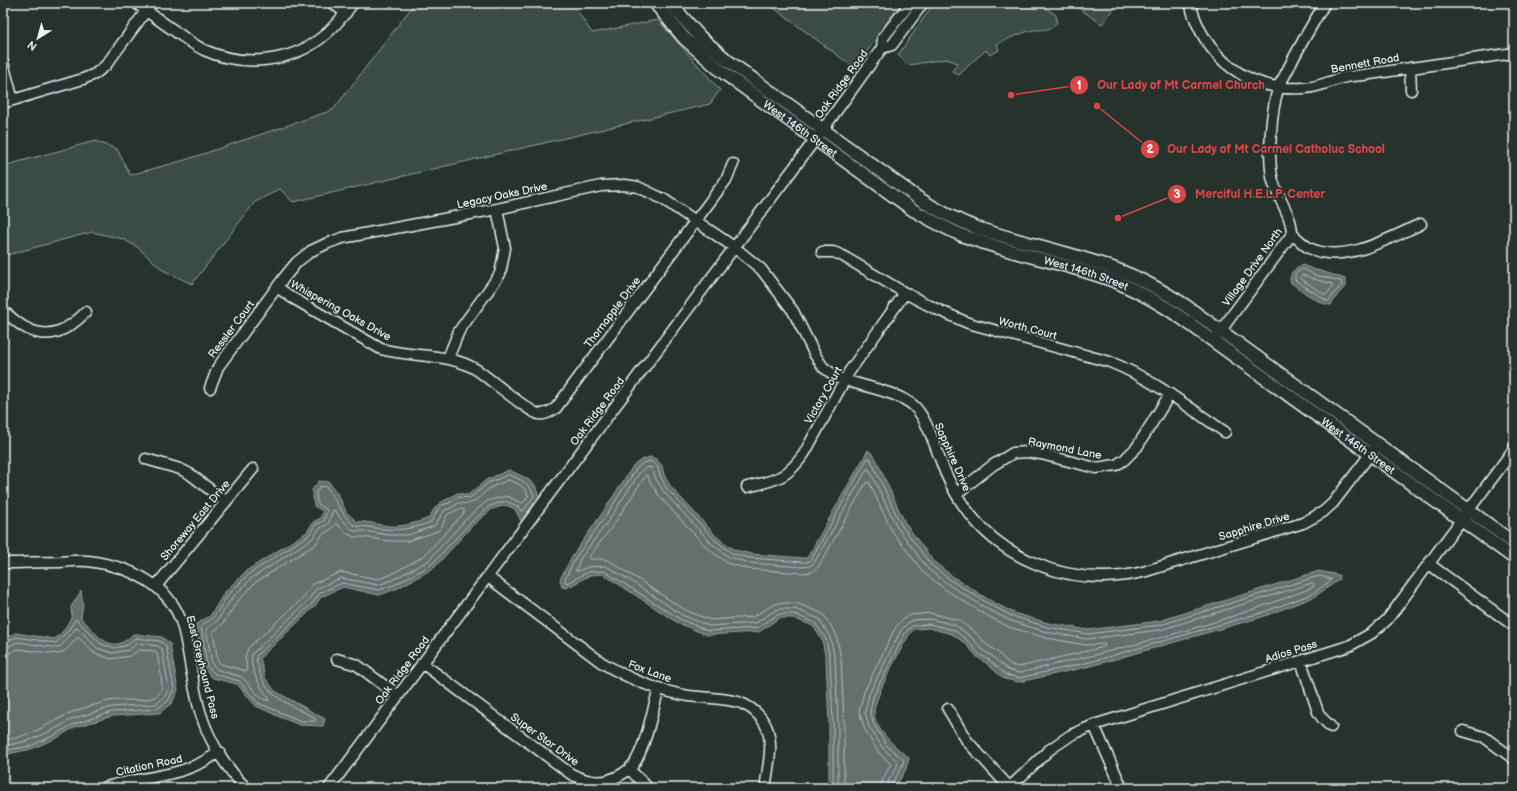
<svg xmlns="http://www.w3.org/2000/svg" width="1517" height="791" font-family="'Balsamiq Sans',sans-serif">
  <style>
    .green { fill: #3e4b47; stroke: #939ea0 }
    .water { fill: #636f6d; stroke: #98a3a5 }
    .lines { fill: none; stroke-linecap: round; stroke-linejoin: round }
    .shore { stroke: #b3bdc0; stroke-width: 1 }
    .minor-casing { stroke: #e8f1f8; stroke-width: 13 }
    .major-casing { stroke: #e8f1f8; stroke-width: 15 }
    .minor { stroke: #26332d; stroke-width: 10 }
    .major { stroke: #26332d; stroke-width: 12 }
    .labels { text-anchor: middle; stroke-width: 3.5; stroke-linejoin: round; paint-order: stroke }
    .street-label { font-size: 11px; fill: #e8f1f8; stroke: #26332d }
    .leader { fill: none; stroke: #d94647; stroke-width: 1.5 }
    .callout-dot { fill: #d94647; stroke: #26332d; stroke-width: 1.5 }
    .mark-label { font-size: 12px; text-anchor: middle; font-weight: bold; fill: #fff }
    .callout-label { font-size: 12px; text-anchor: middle; font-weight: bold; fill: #d94647; stroke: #26332d; stroke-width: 3.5; stroke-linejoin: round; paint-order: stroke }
  </style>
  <rect width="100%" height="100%" fill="#26332d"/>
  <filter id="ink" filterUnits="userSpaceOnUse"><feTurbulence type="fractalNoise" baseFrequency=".025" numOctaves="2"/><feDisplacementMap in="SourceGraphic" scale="8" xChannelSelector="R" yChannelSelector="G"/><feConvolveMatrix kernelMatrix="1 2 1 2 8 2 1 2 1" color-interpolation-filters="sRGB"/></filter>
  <g filter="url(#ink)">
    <!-- green -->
    <path class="green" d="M415,3H576L573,5L592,33L658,20L720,90L710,104L293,202L280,189L255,202L192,284L163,270L137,247L123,239L92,232L3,256V166L95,141L117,149L130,175L185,160L333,110Z
      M767,3H903L862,58L852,66Z
      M934,3H1038L1056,15L1057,22C1048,34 1038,27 1026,32C1016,35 1006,40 997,44L999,50L990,55L986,50L971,63L959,75L952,71L958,63L946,59L909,65L898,55Z
      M1071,3H1119L1102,24Z"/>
    <!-- water -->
    <path class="water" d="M1302,265C1316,271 1331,273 1345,279V287L1338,294L1331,305C1321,306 1300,289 1291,283L1290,279L1292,272Z
      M868,450L875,457L905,523L934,562L955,578L991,601L1014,613L1048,623L1088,630L1159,621L1319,571L1339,575L1340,579L1314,597L1262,617L1091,666L1019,682L1004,679L986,663L977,657L966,644L952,634L929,628L914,629L909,635C900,651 875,695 874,712C874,729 896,748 909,758L906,769L895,788H829V723L826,659L822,640L813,626L793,618H779L759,632L707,635L678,623L603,574L590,575L567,588L562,587L560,579L573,555L601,515L633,466L641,460L650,457L656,459L662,466L664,475L671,487L717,537L735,550L751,554L803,558H807Z
      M509,470L526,478L535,485L539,497L521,521L515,509L506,505L492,509L472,526L434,568L396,589L379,595L343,587L321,597L314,607L260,658L265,678L275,691L325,719L323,726L300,725L282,718L256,706L237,684L213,678L203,668L196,624L210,616L225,592L246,571L307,532L313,522L321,518L323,511L314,506L312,490L319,481L329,482L339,496L346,512L357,522C368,521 378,525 389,526C403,527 416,523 429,518C439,499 441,504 457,493L468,495L486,480Z
      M81,591L83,604L81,618C97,634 111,658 133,634L162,637L170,644L178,690L172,703L159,713L113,716L75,727L57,738L31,749L3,755V640L15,633L55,639L64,630L72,616L71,607Z"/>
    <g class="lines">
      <!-- shore -->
      <path class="shore" d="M1303,269L1315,275L1341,281L1342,285L1335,292L1329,301H1327L1295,280V274Z
        M1303,275L1314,279L1332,284L1333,286L1327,294L1325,295L1301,279L1300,277Z
        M509,475C520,479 531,484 534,496L523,511H521L517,506L506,501L490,506L470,523L431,565L394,585L379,590L342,583L320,593L311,605L257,655C255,660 258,665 259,670C266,698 292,705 315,718V721H301L258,703L239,681L215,674L207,666L201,626L213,618L228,595L249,574L309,535L315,525L324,521L327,510L317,503L316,492L321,486L327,487C334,497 345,521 356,526C359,527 364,526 368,527C394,531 406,531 431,522L438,509L442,505L449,503L458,497L470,498L488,483Z
        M508,480C516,482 527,487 528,496L524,502L522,503L506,496L487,501L466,519L428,561L392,580L378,585L341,578L316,589L307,602L252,654C249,669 260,687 269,698L268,701L261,698L242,677L218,670L212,664L206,629L217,621L232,598L252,578L313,538L319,529L328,524L333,510L336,511L340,518L354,531H364L389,535H408L434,526L445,510L451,508L459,503C477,506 477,497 490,488C495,485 502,483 508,480Z
        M460,509L464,510V513L424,556L390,575L378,579L341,572L313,584L303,598L248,648L245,657L247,669L246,671L221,664L218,661L213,632L222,625L237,602L256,582L316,544L323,534L330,530L335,524H337L348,534L354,537H363L389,541H408L438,531L442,526L447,515Z
        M3,643L16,637L56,643L67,632L76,619L101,644L115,648L128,645L135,638L160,641L166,646L174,689L168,701L157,709L112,712L74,724L55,735L30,746L3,751
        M3,648L8,647L17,642L58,648L62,645L77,627L97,648L112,653L129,650L137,643L158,646L162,649L169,689L164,697L156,704L111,707L72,719L53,730L28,741L3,746
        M3,654L10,653L18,649L58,654L65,651L78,637L94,653L111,659L130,656L139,650L155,651L157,653C158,663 166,687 159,694C149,704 122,698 108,701C96,705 80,708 68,714C47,725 27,738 3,740
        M833,788V723L830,659L826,639L815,623L794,614H779L757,628L708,631L680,619L604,571L588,572L567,583L565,582V579L576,557L605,517L636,469L643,463L650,461L654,463L658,468L660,476L667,489L715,540L733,554L750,558L803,562H808L811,560L867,459L870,458L901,525L931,565L952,581L989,604L1012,616L1047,627L1088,634L1160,625L1319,576L1331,579L1330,581L1312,594L1261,613L1090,662L1019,678L1006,675L989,660L979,654L968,641L954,630L929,624L912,626L905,633L873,697L870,712L874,725L887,746L904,760C902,770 893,778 892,788
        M838,788V723L835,659L830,637L819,619L795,609H779L774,611L756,623L709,626L682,615L628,579L606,566L588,567L578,571H576L580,559L609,520L640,472L645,468L651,467L656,479L664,492L711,543L729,557L749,563L802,567L810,566L814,563L867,469H869L897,527L928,569L949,585L987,609L1011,621L1046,632L1087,639L1160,630L1312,583L1314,584V586L1309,589C1215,626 1117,650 1019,673L1008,670L992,656L983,650L971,637L955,625L930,619L913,620L908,623L901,630L869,694L865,712L869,727L883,748L898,762C897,771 887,778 887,788
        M844,788V723L841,658L836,634L824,615L819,612L796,603H778L771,606L753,617L710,620L685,610L610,561L604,559H589V557L614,524L646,475L648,476L650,482L660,497L707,548L727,563L748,569L802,573L812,572L819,566L866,483L869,482L892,531L924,573L946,590L984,614L1009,627L1046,638L1086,645L1105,644L1104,647L1019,667L1011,665L996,651L987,645L975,632L958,620L930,613L911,615L904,618L895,628L864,692L859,711L865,730L879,753L891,764L882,781L881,788"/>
      <defs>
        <path id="minor" d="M136,3C149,13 162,22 176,32C185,38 194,45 204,50C244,68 294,63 327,33C337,24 345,14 353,3
          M332,3L346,13
          M1190,3C1204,57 1247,92 1304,88C1316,88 1328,82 1339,79C1347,76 1355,76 1363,75C1414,68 1464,60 1514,53
          M882,48L892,45L923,3
          M3,63L13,100
          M1410,68L1411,90
          M3,103L83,79L95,74L106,65L152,3
          M1292,234C1298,239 1303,244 1309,248C1344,265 1389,238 1421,224
          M822,252H833L841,255L905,293L934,308L968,323L1110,362C1153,379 1188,407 1225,432
          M277,287L291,297L381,349C413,358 449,352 477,370C489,378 530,413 539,414C546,415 551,411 556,408L726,180L733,164
          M3,311C11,317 18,324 26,328C50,341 69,329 86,312
          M1216,337L1292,234C1292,213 1276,198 1272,177C1268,154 1271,112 1278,89C1279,83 1284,78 1286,73C1298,49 1311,26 1325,3
          M448,358L459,331L500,274L505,248L497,209
          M210,388L218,367L283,279L297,262L311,251L328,243L342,238L497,209L601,186L625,185L638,187L663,199L734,247L761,269L793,311L815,355L823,367L838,378C858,385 899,392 914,406C928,419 938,456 946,474C953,490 962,505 973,518C1004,556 1056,578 1104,577C1117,577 1130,575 1143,572L1303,523L1323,512L1333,503L1375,448
          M146,459L180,469L190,474L226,502
          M747,487C776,480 786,479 804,454L849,372L905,293
          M956,494L993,465L1013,453L1027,452L1041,454L1096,468L1116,465L1124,460L1137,447L1170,394
          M3,563C22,563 41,562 60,562C69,561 79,560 88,561C128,566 172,584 183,628C190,655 192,684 200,711C208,739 225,767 246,788
          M1429,564L1514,626
          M488,577L601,662C627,678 658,691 689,696C704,698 727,698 741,703C753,708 764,718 768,731C773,747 768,766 766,783
          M156,586L253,469
          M337,659L357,665L398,696
          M1301,661L1318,712L1322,718L1331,727
          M422,663L571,774C583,780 596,784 609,780C618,777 627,772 633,765C645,750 653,708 659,688
          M948,709L967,741L1010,788
          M1094,725L1122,788
          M1463,731L1484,737L1514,759
          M629,769L648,788
          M103,788C144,775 182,779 219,752
          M329,788L829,121L882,48L883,38L910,3
          M1009,788L1049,750L1071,735L1094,725L1349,646L1372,633L1387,620L1514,449"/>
        <g id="major">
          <path id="s1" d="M655,3L684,38L721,71L913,210C928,218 943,227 959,234C1011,255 1067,262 1119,283C1142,293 1163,305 1183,319L1514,558"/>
          <path d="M670,3L700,37L728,61L918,198C937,210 956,220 977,228C1025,244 1076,253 1123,272C1146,281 1168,294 1189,308L1514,543"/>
        </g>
      </defs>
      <!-- minor casing -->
      <use href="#minor" class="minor-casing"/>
      <!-- major casing -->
      <use href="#major" class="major-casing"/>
      <!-- minor -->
      <use href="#minor" class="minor"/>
      <!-- major -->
      <use href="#major" class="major"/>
    </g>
  </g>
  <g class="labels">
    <!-- street labels -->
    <g class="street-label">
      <text transform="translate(1365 63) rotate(-10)" y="4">Bennett Road</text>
      <text transform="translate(841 84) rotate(-54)" y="4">Oak Ridge Road</text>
      <text dy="4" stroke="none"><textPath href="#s1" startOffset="193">West 146th Street</textPath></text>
      <text transform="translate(502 195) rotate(-12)" y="4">Legacy Oaks Drive</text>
      <text transform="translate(1252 267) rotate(-54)" y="4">Village Drive North</text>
      <text dy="4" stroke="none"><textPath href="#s1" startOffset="517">West 146th Street</textPath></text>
      <text transform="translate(341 310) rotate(29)" y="4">Whispering Oaks Drive</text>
      <text transform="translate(612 312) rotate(-53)" y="4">Thornapple Drive</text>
      <text transform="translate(1028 328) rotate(15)" y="4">Worth Court</text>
      <text transform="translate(231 329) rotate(-53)" y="4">Ressler Court</text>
      <text transform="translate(823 395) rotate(-60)" y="4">Victory Court</text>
      <text transform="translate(597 411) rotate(-53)" y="4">Oak Ridge Road</text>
      <text dy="4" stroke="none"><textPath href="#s1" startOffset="841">West 146th Street</textPath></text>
      <text transform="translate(1065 448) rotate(11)" y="4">Raymond Lane</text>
      <text transform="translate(953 457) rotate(66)" y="4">Sapphire Drive</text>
      <text transform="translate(195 520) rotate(-50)" y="4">Shoreway East Drive</text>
      <text transform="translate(1254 526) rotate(-17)" y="4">Sapphire Drive</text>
      <text transform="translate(1291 651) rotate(-17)" y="4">Adios Pass</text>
      <text transform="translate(203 667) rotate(76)" y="4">East Greyhound Pass</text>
      <text transform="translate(402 670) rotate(-53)" y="4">Oak Ridge Road</text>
      <text transform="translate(650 671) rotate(20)" y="4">Fox Lane</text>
      <text transform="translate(545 739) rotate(36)" y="4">Super Star Drive</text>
      <text transform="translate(149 765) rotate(-12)" y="4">Citation Road</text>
    </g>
  </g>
  <!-- callouts -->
  <path class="leader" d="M1011 95L1079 85M1097 106L1150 149M1118 218L1177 194"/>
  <g class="callout-dot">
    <circle cx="1011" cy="95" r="4"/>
    <circle cx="1097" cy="106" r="4"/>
    <circle cx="1118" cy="218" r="4"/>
    <circle cx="1079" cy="85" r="10"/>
    <circle cx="1150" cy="149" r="10"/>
    <circle cx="1177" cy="194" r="10"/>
  </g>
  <g class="mark-label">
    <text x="1079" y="89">1</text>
    <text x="1150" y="153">2</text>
    <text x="1177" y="198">3</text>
  </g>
  <g class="callout-label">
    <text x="1181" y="89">Our Lady of Mt Carmel Church</text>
    <text x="1276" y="153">Our Lady of Mt Carmel Catholuc School</text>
    <text x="1260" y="198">Merciful H.E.L.P. Center</text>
  </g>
  <!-- margin -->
  <rect width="1517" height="791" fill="none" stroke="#26332d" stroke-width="16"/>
  <rect x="8" y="8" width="1501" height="775" fill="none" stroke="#e8f1f8" stroke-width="1.5" filter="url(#ink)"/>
  <!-- north arrow -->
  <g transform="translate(38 38) rotate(217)" stroke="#26332d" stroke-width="3" paint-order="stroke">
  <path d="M0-3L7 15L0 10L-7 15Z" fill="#e8f1f8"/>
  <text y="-6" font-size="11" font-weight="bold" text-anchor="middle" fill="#e8f1f8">N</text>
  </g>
</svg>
